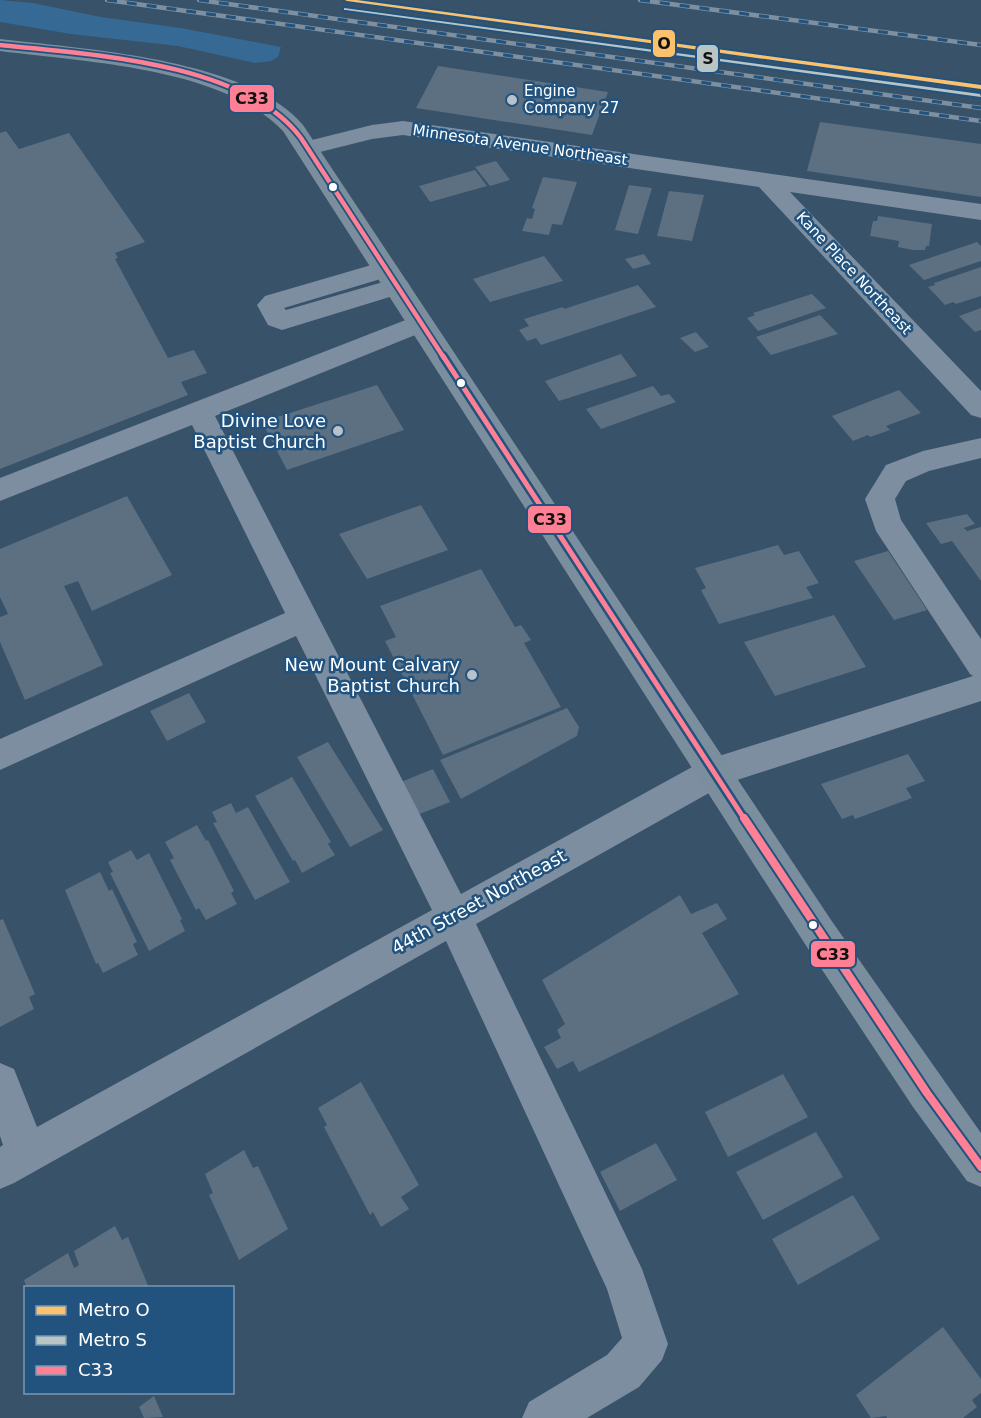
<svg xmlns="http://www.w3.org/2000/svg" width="981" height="1418" font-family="'DejaVu Sans',sans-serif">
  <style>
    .green { fill: #366994 }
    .building { fill: #5c7082 }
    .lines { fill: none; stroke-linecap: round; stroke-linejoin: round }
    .minor { fill: #7c8ea0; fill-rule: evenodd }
    .major { fill: #7b8e9e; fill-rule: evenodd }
    .rail-casing { stroke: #7e90a0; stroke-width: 4.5 }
    .rail { stroke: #22537e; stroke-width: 3; stroke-dasharray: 10; stroke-linecap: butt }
    .bus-1-far2-casing { stroke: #22537e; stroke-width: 8 }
    .bus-1-far1-casing { stroke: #22537e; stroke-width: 10 }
    .bus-1-casing { stroke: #22537e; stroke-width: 12 }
    .bus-1-far2 { stroke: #ff8094; stroke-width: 4.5 }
    .bus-1-far1 { stroke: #ff8094; stroke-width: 5 }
    .bus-1 { stroke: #ff8094; stroke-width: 8 }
    .metro-1-casing { stroke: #22537e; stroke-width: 4 }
    .metro-2-casing { stroke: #22537e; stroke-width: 4 }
    .metro-1 { fill: #fcc16d; fill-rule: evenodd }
    .metro-2 { fill: #b9c5c5; fill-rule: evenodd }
    .poi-dot { fill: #b9c2ca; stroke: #22537e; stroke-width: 2 }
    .bus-dot { fill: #fff; stroke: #22537e; stroke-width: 2 }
    .labels { text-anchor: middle; stroke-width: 5; stroke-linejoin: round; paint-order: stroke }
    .far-poi-label { font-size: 15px; fill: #fff; stroke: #22537e; text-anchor: start }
    .far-street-label { font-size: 15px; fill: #fff; stroke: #22537e }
    .poi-label { font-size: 18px; fill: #fff; stroke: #22537e; text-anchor: end }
    .street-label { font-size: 18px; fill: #fff; stroke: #22537e }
    .line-badge { stroke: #22537e; stroke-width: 2 }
    .pale-badge-label { font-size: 16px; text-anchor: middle; font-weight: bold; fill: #111 }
  </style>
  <rect width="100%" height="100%" fill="#375269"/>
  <!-- green -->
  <path class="green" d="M0,0L33,3L101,17L181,28L281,47L278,57L271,61L255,63L178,46L71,34L0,22Z"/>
  <!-- building -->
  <path class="building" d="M438,66L608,92L592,135L416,108Z
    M820,122L981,144V197L807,171Z
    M6,131L19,149L69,133L145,242L115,253L118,258L115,259L168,358L194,350L207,373L181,382L188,395L0,469V133Z
    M496,161L510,180L490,186L475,167Z
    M475,170L487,186L430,202L419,186Z
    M543,177L577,182L562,225L552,224L549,235L522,231L527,218L532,219L535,209L532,208Z
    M629,185L652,188L638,234L615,230Z
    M669,191L704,195L692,241L657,236Z
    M878,216L932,224L929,246H926L925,250H913L898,247L899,241L870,236L873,221H877Z
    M977,242L981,246V261L924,280L909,265Z
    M644,254L651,264L633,269L625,259Z
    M544,256L563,281L490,302L473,279Z
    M981,267V296L956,304L953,302L945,305L928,287L935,285L934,283Z
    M638,285L656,307L541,345L536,338L527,341L519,330L529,326L524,319L563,307L564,309Z
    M812,294L826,308L758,331L747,318L755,315L753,313Z
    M981,308V330L975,332L959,316Z
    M820,315L838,334L771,355L756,337Z
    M696,332L709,347L695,352L680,338Z
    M621,354L637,376L559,401L545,381Z
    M377,385L404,430L287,470L262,422Z
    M653,386L661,396L669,394L676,402L601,429L586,409Z
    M899,390L921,413L886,426L890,430L870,437L868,435L853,441L832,416Z
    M127,496L172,575L92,611L78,581L64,586L103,665L25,700L0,642V617L8,614L0,597V549Z
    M421,505L448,550L367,579L339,534Z
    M967,514L975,524L964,528L967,531L981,527V581L952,541L941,544L926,523Z
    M778,545L784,555L799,551L819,583L806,587L813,598L719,624L701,590L706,588L695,568Z
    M888,551L927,610L894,620L854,561Z
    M481,569L515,627L521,625L531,640L524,643L561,707L443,755L385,641L396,637L380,606Z
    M834,615L866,667L775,696L744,642Z
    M189,693L206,722L167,741L150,711Z
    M567,708L579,727L577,736L461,799L440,760Z
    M328,742L383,830L350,847L297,757Z
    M908,754L925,781L906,788L912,798L855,819L853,815L842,819L821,784Z
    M433,769L450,802L417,815L401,782Z
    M292,777L331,842L328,844L335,855L302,873L295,860L293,861L255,796Z
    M231,803L236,813L248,807L290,882L255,900L213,823L217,822L212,812Z
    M197,825L206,841L208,840L234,891L231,893L237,904L206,920L199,908L196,910L170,860L174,858L165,842Z
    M131,850L137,860L149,853L182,919L180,920L185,931L149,951L110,873L113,872L108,862Z
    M100,872L109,891L112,889L137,942L133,944L138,955L103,973L98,963L96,964L65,890Z
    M680,895L691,914L717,903L727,919L702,933L739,994L579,1072L573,1061L557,1069L544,1047L561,1038L557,1030L565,1024L542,980Z
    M3,919L35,994L29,997L34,1009L0,1027V920Z
    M783,1074L808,1117L728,1157L705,1112Z
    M361,1082L419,1185L401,1197L409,1209L381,1227L373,1212L370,1215L324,1127L327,1125L318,1108Z
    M816,1132L843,1177L763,1220L736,1172Z
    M656,1143L677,1180L620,1211L600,1172Z
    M244,1150L253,1168L258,1166L288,1229L239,1260L209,1195L213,1193L205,1174Z
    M853,1195L880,1239L798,1285L772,1239Z
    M115,1226L122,1240L128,1237L149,1288H27L24,1280L68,1253L74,1268L79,1265L74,1251Z
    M943,1327L981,1379V1393L972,1400L977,1407L963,1418H887L886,1416L871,1418L856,1395Z
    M154,1396L163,1417L144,1418L139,1407Z"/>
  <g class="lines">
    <!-- minor -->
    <path class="minor" d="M403,121L981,204V220L790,192L981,391V418L971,415L759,187L403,135L372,139L308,155L300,153L296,148L300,143L372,125Z
      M385,261L394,263L398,269L394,275L284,308L286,310L397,278L406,280L410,286L406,292L282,330L268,325L257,305L265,296Z
      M421,314L430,317L434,323L430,329L215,416L461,894L703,761L973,676L970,674L876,531L865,499L886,465L923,451L981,438V458L929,471L906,481L895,499L901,520L981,639V701L725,784L476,924L642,1269L668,1344L662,1360L639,1387L587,1418H522L529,1402L607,1355L622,1338L607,1289L446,941L14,1183L0,1189V1147L3,1145L0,1136V1063L14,1069L37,1127L432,910L296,636L0,770V739L285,613L192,425L0,501V478Z"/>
    <!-- major -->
    <path class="major" d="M0,39C83,49 246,58 303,125L831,920L981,1133V1187L967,1181L913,1107L805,944L283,131C222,67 84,62 0,51Z"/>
    <defs>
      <path id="rail" d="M107,0L981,121
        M199,0L981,108
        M640,0L981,45"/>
    </defs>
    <!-- rail casing -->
    <use href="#rail" class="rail-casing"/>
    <!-- rail -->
    <use href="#rail" class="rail"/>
    <defs>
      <path id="bus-1-far2" d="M0,45C88,54 245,62 301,138L444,358"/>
      <path id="bus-1-far1" d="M443,356L745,820"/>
      <path id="bus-1" d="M744,818L927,1093L981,1167"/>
    </defs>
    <!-- bus-1-far2 casing -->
    <use href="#bus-1-far2" class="bus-1-far2-casing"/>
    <!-- bus-1-far1 casing -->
    <use href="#bus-1-far1" class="bus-1-far1-casing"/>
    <!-- bus-1 casing -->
    <use href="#bus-1" class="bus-1-casing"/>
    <!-- bus-1-far2 -->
    <use href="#bus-1-far2" class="bus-1-far2"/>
    <!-- bus-1-far1 -->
    <use href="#bus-1-far1" class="bus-1-far1"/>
    <!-- bus-1 -->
    <use href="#bus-1" class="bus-1"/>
    <defs>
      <path id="metro-1" d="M345,0H357L981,85V89L347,1Z"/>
      <path id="metro-2" d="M344,8L980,94L981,97L346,10H344Z"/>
    </defs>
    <!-- metro-1 casing -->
    <use href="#metro-1" class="metro-1-casing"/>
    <!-- metro-2 casing -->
    <use href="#metro-2" class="metro-2-casing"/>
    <!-- metro-1 -->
    <use href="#metro-1" class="metro-1"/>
    <!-- metro-2 -->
    <use href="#metro-2" class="metro-2"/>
  </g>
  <!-- markers -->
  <g class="poi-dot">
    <circle cx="512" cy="100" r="6"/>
    <circle cx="338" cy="431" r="6"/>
    <circle cx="472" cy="675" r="6"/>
  </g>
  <g class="bus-dot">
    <circle cx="333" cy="187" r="5"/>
    <circle cx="461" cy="383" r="5"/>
    <circle cx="813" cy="925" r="5"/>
  </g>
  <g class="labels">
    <!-- far-poi labels -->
    <g class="far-poi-label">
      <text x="524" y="96">Engine<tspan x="524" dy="17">Company 27</tspan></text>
    </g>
    <!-- far-street labels -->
    <g class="far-street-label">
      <text transform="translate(520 145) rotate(8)" y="5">Minnesota Avenue Northeast</text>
      <text transform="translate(854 273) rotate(47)" y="5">Kane Place Northeast</text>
    </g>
    <!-- poi labels -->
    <g class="poi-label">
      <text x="326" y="427">Divine Love<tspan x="326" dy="21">Baptist Church</tspan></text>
      <text x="460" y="671">New Mount Calvary<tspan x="460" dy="21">Baptist Church</tspan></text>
    </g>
    <!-- street labels -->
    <g class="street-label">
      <text transform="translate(479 902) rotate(-29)" y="6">44th Street Northeast</text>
    </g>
  </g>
  <g class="line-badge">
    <rect x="652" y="29" width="24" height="29" rx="6" fill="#fcc16d"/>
    <rect x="696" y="44" width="23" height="29" rx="6" fill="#b9c5c5"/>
    <rect x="229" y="84" width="46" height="29" rx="6" fill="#ff8094"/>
    <rect x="527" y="505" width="45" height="29" rx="6" fill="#ff8094"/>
    <rect x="810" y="940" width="46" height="28" rx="6" fill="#ff8094"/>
  </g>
  <g class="pale-badge-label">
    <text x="664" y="49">O</text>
    <text x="708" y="64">S</text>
    <text x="252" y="104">C33</text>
    <text x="550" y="525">C33</text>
    <text x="833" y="960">C33</text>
  </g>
  <!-- legend -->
  <rect x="24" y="1286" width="210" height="108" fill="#22537e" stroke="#7a98b2" stroke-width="1.5"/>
  <rect x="36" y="1306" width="30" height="9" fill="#fcc16d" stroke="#7a98b2" stroke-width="1.5"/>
  <text x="78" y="1316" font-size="18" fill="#ffffff">Metro O</text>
  <rect x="36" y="1336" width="30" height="9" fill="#b9c5c5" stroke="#7a98b2" stroke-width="1.5"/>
  <text x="78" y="1346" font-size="18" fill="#ffffff">Metro S</text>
  <rect x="36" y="1366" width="30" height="9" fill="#ff8094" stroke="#7a98b2" stroke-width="1.5"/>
  <text x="78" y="1376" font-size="18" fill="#ffffff">C33</text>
</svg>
